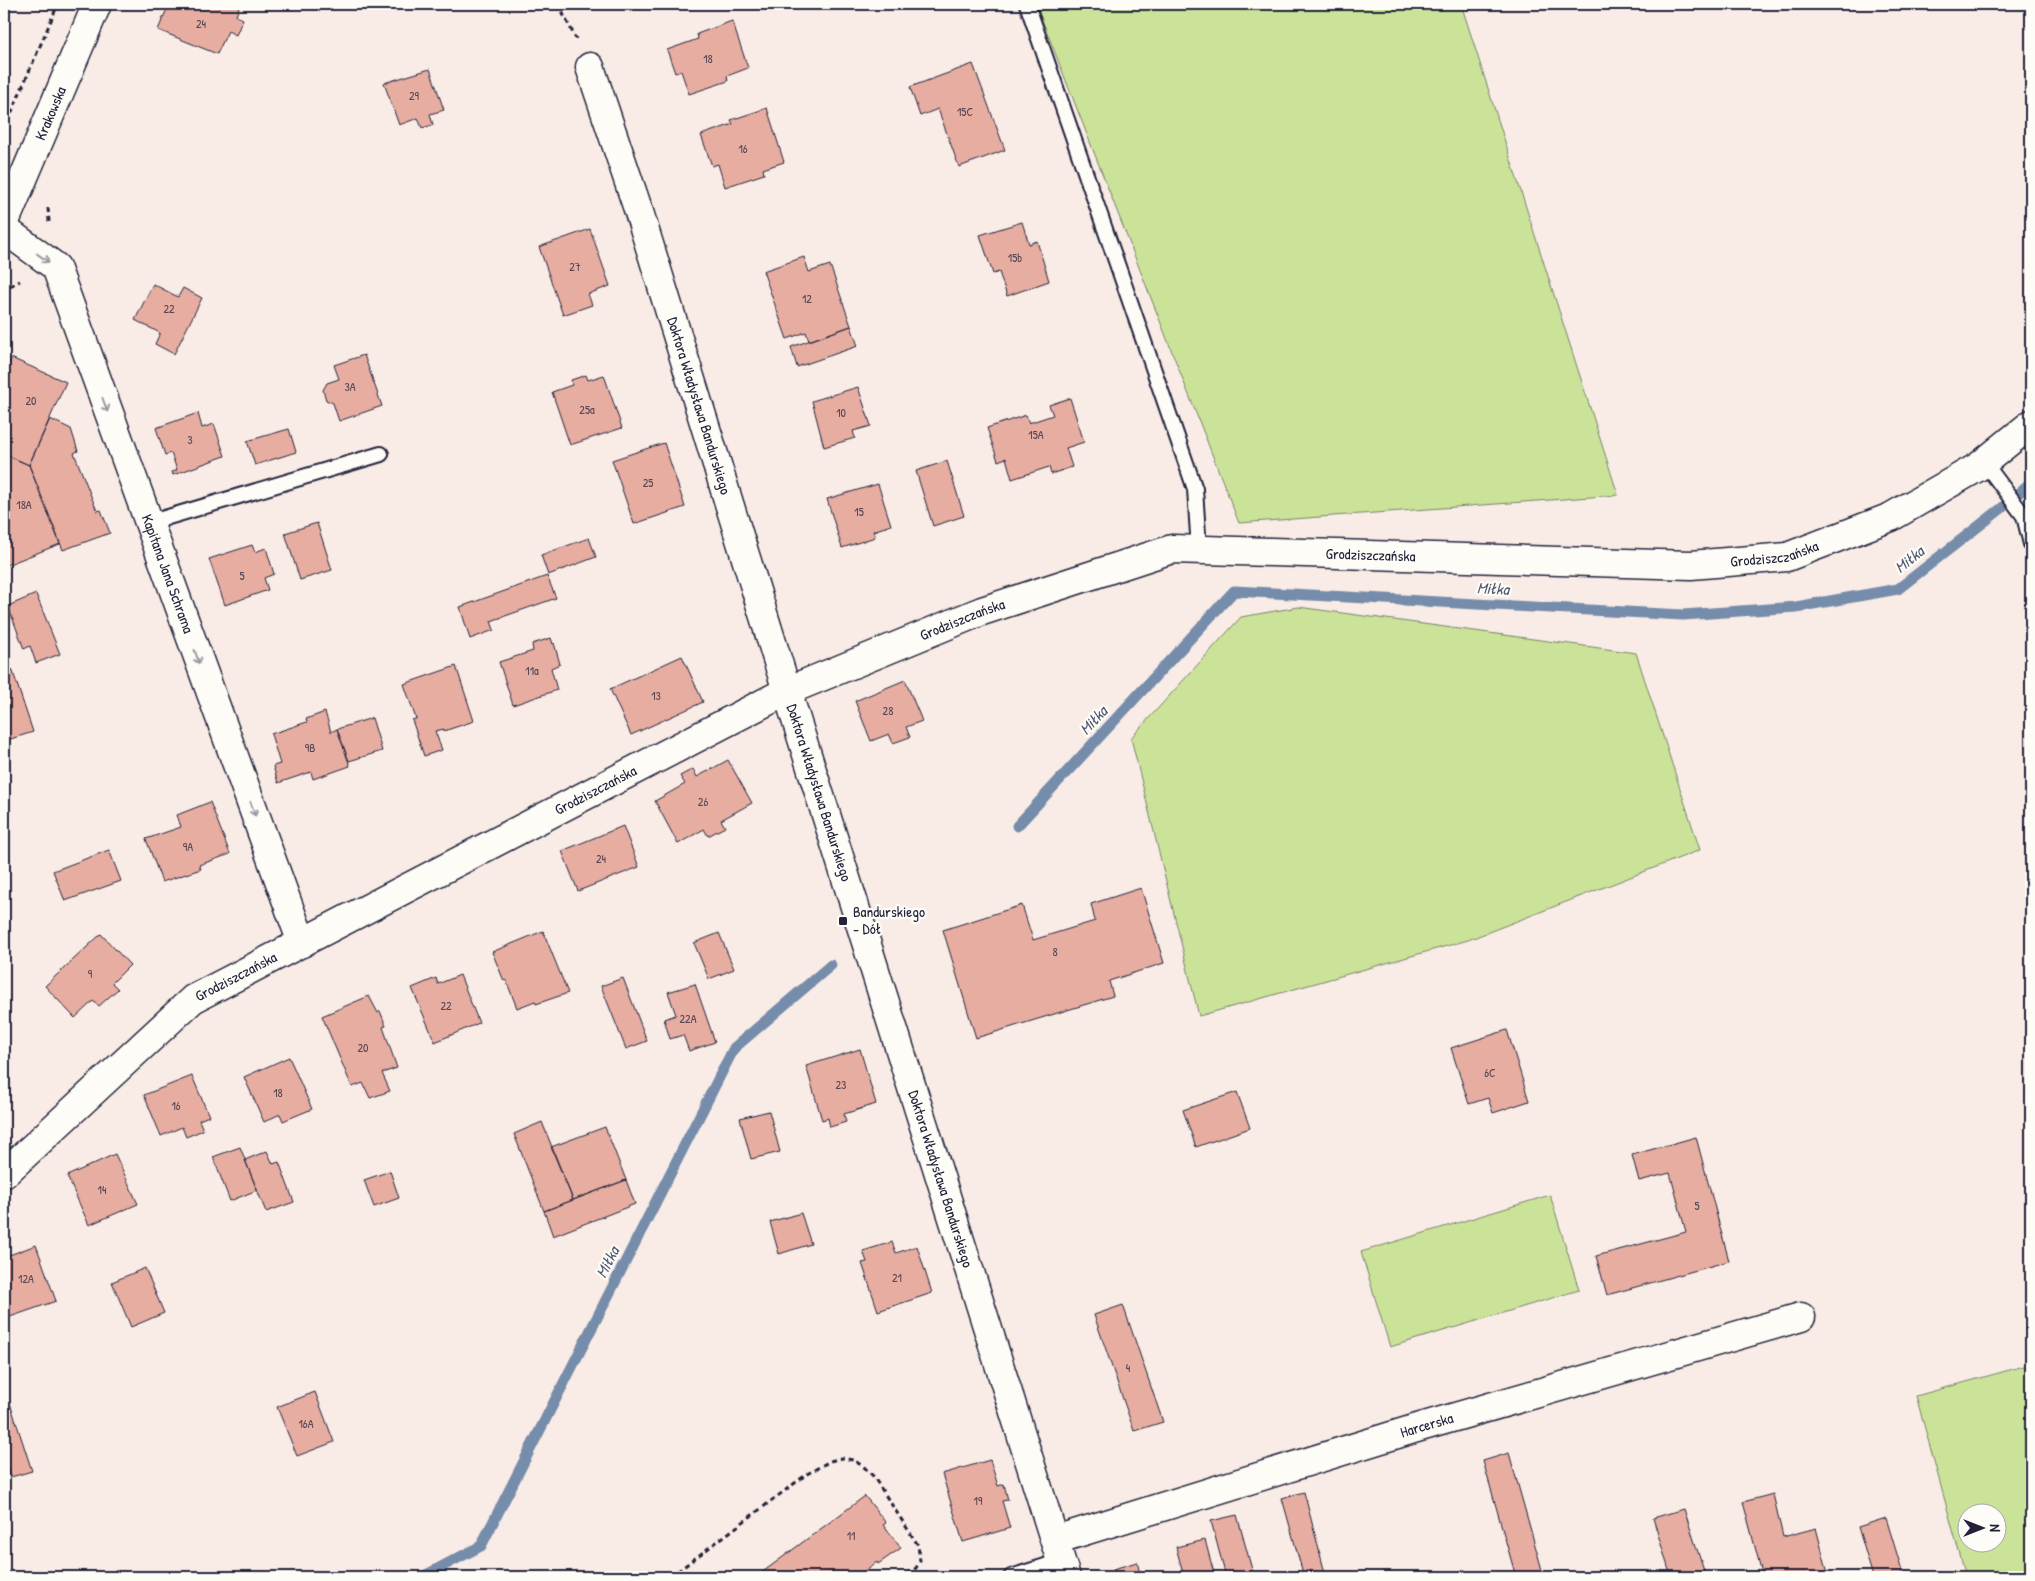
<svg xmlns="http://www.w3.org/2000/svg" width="2035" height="1581" font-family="'Patrick Hand',sans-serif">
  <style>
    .green { fill: #cbe399; stroke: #76826a; fill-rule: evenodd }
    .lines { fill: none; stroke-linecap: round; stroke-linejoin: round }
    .stream { stroke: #768cab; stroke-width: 11 }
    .building { fill: #e7ada1; stroke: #22223b }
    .lane-casing { stroke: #22223b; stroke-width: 18 }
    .street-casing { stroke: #22223b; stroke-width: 31 }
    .secondary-casing { stroke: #22223b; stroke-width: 31 }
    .path { stroke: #22223b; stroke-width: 3; stroke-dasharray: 5 4; stroke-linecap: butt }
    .lane { stroke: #fdfcf7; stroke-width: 14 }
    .street { stroke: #fdfcf7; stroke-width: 28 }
    .secondary { stroke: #fdfcf7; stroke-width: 28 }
    .oneway { stroke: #9a9aa2 }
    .poi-dot { fill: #22223b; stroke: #fdfcf7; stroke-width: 2 }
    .labels { text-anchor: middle; stroke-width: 4.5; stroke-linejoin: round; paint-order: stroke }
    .number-label { font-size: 12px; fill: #534554 }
    .street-label { font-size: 15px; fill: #22223b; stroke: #fdfcf7 }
    .poi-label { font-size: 15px; fill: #22223b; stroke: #fdfcf7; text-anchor: start }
    .water-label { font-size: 16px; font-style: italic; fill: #4c5773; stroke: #fdfcf7 }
  </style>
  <rect width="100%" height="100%" fill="#f9ece6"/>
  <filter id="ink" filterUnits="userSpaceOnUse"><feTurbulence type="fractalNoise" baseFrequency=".02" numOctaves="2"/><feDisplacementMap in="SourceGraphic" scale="10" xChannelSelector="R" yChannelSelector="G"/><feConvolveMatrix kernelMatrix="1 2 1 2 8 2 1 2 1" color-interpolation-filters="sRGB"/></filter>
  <g filter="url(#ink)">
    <!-- green -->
    <path class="green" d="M1036,4H1461L1618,495L1239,523Z
      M1298,607L1636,653L1700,850L1468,940L1199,1016L1131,738L1241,617Z
      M1550,1195L1579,1290L1390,1347L1361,1252Z
      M2031,1364V1577H1966L1916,1396ZM1968,1514H1998V1544H1968Z"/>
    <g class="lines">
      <!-- stream -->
      <path class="stream" d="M1017,826L1234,591L1683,615L1796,607L1898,589L2002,508L2031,482
        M422,1577L481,1546L734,1048L831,965"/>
    </g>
    <!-- building -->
    <path class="building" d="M169,4H240L236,16L243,19L236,35L228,31L217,54L158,30Z
      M732,21L748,68L727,76L728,81L689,94L681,71L675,73L667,50L698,39L697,34Z
      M973,64L1005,150L959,167L938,109L920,116L910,87Z
      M430,69L444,110L430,114L433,125L422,128L418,118L399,125L384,83Z
      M767,108L784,162L763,169L764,174L725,187L718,164L712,166L701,135L733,124L731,120Z
      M1022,222L1029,244L1037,241L1049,281L1007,296L999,272L993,274L980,235Z
      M590,229L610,286L588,294L592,305L563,315L539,247Z
      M804,257L809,272L830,265L851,326L809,341L806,332L787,339L763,271Z
      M153,284L178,297L183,288L202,298L174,354L155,344L160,333L135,320Z
      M851,326L858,346L797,367L791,347Z
      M364,355L382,406L339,421L333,403L326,400L323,390L327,383L339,379L334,365Z
      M11,358L66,382L29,465L4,454V375Z
      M586,375L588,380L604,375L622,428L570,445L552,392L572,385L571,380Z
      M858,387L871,426L853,431L855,438L824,447L812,401Z
      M1070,398L1084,442L1066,448L1072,467L1051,474L1049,467L1012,479L1006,458L998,461L987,428L1026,415L1029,423L1053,415L1049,405Z
      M198,413L202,428L214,424L225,456L173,475L172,472L177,470L171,453L165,455L156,428Z
      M50,419L71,429L78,451L74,453L97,511L101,510L110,533L63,550L29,465Z
      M289,429L296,452L255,465L247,441Z
      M664,443L685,507L634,524L612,460Z
      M4,454L29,465L60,544L4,566Z
      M947,461L964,516L933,526L916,471Z
      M878,484L891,525L873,531L875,537L842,548L827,499Z
      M317,523L332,570L300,580L285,533Z
      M589,538L596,557L548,575L541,555Z
      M252,545L255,552L266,548L274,574L264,578L268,590L225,605L209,559Z
      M547,576L556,598L491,621L494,630L470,639L460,607Z
      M36,594L60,654L36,663L30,646L24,649L8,606Z
      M551,638L553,644L554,643L560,664L551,668L557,690L513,705L499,662L533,651L532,644Z
      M682,656L703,702L631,735L610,689Z
      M456,666L474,721L444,731V729L435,731L442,750L424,756L412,720L416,719L404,684Z
      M12,669L33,732L4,741V672Z
      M905,680L922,721L906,727L910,737L893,743L889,734L871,741L855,701Z
      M325,712L331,732L337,729L350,766L313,779L311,772L278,783L273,766L280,764L271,734L307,722L306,719Z
      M372,718L382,751L349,761L337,729Z
      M728,760L752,803L721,820L725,827L708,836L704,829L678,844L655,801L685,784L680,776L693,769L697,777Z
      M210,802L230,854L199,865L201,869L162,882L146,839L181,827L177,815Z
      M623,826L639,867L578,891L562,851Z
      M109,850L121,881L65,901L53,871Z
      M1141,888L1164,963L1109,981L1113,996L976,1038L943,930L1022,905L1033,940L1095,921L1091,904Z
      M543,931L568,993L536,1004L535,1001L517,1008L506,980L504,981L492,952Z
      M719,933L734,969L709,979L694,943Z
      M101,934L130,965L112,983L118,989L99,1006L93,1001L75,1018L45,986Z
      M460,975L479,1023L435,1042L412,988L436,978L438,984Z
      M623,978L647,1041L626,1049L601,986Z
      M695,984L715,1042L689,1051L683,1035L670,1039L664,1019L676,1015L668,992Z
      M369,996L378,1013L380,1011L386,1026L383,1027L397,1068L382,1073L390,1091L370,1098L363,1083L352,1087L322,1016Z
      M1507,1030L1529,1101L1493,1113L1488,1098L1469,1104L1451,1048Z
      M860,1049L876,1104L844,1114L846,1122L830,1127L828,1118L822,1120L806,1066Z
      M289,1057L312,1109L283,1121L280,1114L264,1122L244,1077Z
      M192,1076L209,1116L199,1120L203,1130L186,1137L182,1127L161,1136L144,1095Z
      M1237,1092L1250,1128L1196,1147L1183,1110Z
      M769,1111L780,1152L751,1159L740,1118Z
      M542,1122L573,1200L544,1211L514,1134Z
      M605,1127L626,1180L573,1200L551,1147Z
      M1696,1137L1729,1261L1607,1295L1596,1256L1686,1232L1670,1173L1639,1181L1632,1155Z
      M240,1147L257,1190L230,1201L213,1157Z
      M267,1151L273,1164L279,1162L294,1202L266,1212L245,1160Z
      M115,1154L138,1204L89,1225L67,1176Z
      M390,1171L399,1198L374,1207L364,1180Z
      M626,1180L635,1204L553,1236L544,1211Z
      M801,1213L811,1244L779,1254L770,1222Z
      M892,1242L896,1253L917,1246L932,1293L878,1311L862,1263L867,1262L863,1251Z
      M36,1245L56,1301L10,1317L6,1307L4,1308V1257Z
      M145,1268L164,1313L131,1327L112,1282Z
      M1123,1305L1163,1422L1134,1431L1094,1315Z
      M6,1391L32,1471L11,1477L4,1454V1392Z
      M315,1392L334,1442L297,1456L277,1407Z
      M1509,1453L1544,1577H1516L1483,1461Z
      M990,1460L998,1486L1004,1484L1008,1500L1002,1501L1010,1528L963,1542L942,1474Z
      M1304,1492L1326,1577H1304L1282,1498Z
      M1773,1494L1783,1537L1816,1528L1829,1577H1763L1743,1502Z
      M865,1496L886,1523L883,1525L901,1548L878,1564L877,1562L856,1577H756Z
      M1684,1509L1706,1577H1671L1653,1518Z
      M1237,1515L1254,1577H1226L1211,1521Z
      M1886,1518L1904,1577H1873L1858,1527Z
      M1205,1540L1215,1577H1184L1176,1547Z
      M1137,1562L1141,1577H1115L1113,1569Z"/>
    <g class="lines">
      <defs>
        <path id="lane" d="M1027,4L1195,489L1199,550
          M1984,462L2024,516L2031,544
          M148,523L381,454
          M1011,1577L1061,1561"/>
        <g id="street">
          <path id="s1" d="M590,67L640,215L787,691L1066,1577"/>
          <path id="s2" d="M4,229L56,267L302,943"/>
          <path id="s3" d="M4,1174L193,999L787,691L982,611L1172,549L1691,565L1787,557L1891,517L1978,467L2031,424"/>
          <path id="s4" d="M1055,1540L1417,1428L1801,1317"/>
        </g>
        <g id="secondary">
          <path id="s5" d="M4,224L97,4"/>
        </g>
      </defs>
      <!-- lane casing -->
      <use href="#lane" class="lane-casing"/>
      <!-- street casing -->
      <use href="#street" class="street-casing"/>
      <!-- secondary casing -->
      <use href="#secondary" class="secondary-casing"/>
      <!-- path -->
      <path class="path" d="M558,4L576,39
        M4,130L58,4
        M48,208L49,222
        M4,292L6,288L20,281
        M670,1577L807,1474L830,1461L842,1458L853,1460L863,1466L873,1476L918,1545L920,1561L916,1568L904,1577"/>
      <!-- lane -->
      <use href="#lane" class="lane"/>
      <!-- street -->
      <use href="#street" class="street"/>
      <!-- secondary -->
      <use href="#secondary" class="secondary"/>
    </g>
    <!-- one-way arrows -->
    <defs><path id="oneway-shaft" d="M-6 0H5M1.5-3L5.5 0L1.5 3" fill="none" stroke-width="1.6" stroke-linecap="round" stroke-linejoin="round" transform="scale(1.25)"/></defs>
    <g class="oneway">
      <use href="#oneway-shaft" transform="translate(43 258) rotate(36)"/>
      <use href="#oneway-shaft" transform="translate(105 405) rotate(70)"/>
      <use href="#oneway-shaft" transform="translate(197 657) rotate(70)"/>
      <use href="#oneway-shaft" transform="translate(253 809) rotate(70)"/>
    </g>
  </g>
  <!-- markers -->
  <rect class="poi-dot" x="838" y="916" width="10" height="10" rx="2.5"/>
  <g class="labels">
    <!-- number labels -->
    <g class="number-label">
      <text x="201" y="28">24</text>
      <text x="708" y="63">18</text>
      <text x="414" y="100">29</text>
      <text x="965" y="116">15C</text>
      <text x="743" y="153">16</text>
      <text x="1015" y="262">15b</text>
      <text x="575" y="271">27</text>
      <text x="807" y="303">12</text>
      <text x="169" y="313">22</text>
      <text x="350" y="391">3A</text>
      <text x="31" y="405">20</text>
      <text x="587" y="414">25a</text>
      <text x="841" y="417">10</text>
      <text x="1036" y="439">15A</text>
      <text x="190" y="444">3</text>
      <text x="648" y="487">25</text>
      <text x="24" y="509">18A</text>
      <text x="859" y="516">15</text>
      <text x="242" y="580">5</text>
      <text x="532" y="675">11a</text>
      <text x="656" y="700">13</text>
      <text x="888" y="715">28</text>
      <text x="310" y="752">9B</text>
      <text x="703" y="806">26</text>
      <text x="188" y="851">9A</text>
      <text x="601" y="863">24</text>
      <text x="1055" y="956">8</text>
      <text x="90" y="978">9</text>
      <text x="446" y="1010">22</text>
      <text x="688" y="1023">22A</text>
      <text x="363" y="1052">20</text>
      <text x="1490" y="1077">6C</text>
      <text x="841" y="1089">23</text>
      <text x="278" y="1097">18</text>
      <text x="176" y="1110">16</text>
      <text x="102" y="1194">14</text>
      <text x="1697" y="1210">5</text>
      <text x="897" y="1282">21</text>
      <text x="26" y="1283">12A</text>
      <text x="1128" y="1372">4</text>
      <text x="306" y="1428">16A</text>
      <text x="978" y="1505">19</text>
      <text x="851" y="1540">11</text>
    </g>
    <!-- street labels -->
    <g class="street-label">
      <text dy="5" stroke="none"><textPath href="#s5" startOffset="120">Krakowska</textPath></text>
      <text dy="5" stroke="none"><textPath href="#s1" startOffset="356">Doktora Władysława Bandurskiego</textPath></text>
      <text dy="5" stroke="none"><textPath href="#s3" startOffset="1941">Grodziszczańska</textPath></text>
      <text dy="5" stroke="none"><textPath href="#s3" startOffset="1536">Grodziszczańska</textPath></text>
      <text dy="5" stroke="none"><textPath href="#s2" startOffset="391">Kapitana Jana Schrama</textPath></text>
      <text dy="5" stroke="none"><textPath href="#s3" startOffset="1116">Grodziszczańska</textPath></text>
      <text dy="5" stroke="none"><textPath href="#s3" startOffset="711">Grodziszczańska</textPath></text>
      <text dy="5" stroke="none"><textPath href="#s1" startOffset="761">Doktora Władysława Bandurskiego</textPath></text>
      <text dy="5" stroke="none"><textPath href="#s3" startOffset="306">Grodziszczańska</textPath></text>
      <text dy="5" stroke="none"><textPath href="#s1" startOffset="1166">Doktora Władysława Bandurskiego</textPath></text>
      <text dy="5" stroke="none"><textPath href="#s4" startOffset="389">Harcerska</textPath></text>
    </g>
    <!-- poi labels -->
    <g class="poi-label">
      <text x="853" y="917">Bandurskiego<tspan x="853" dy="17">- Dół</tspan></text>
    </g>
    <!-- water labels -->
    <g class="water-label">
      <text transform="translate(1909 559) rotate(-39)" y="6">Miłka</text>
      <text transform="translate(1493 588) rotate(3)" y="6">Miłka</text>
      <text transform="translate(1093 720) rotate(-47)" y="6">Miłka</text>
      <text transform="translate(607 1262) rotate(-63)" y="6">Miłka</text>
    </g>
  </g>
  <!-- margin -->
  <rect width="2035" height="1581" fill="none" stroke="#fdfcf7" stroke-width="20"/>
  <rect x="10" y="10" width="2015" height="1561" fill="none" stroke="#22223b" stroke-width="2" filter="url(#ink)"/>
  <!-- north arrow -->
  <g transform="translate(1982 1528) rotate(90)"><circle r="24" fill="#fdfcf7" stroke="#a5a5ac"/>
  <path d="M0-4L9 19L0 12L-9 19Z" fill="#22223b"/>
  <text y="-8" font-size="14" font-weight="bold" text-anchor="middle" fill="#22223b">N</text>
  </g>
</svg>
